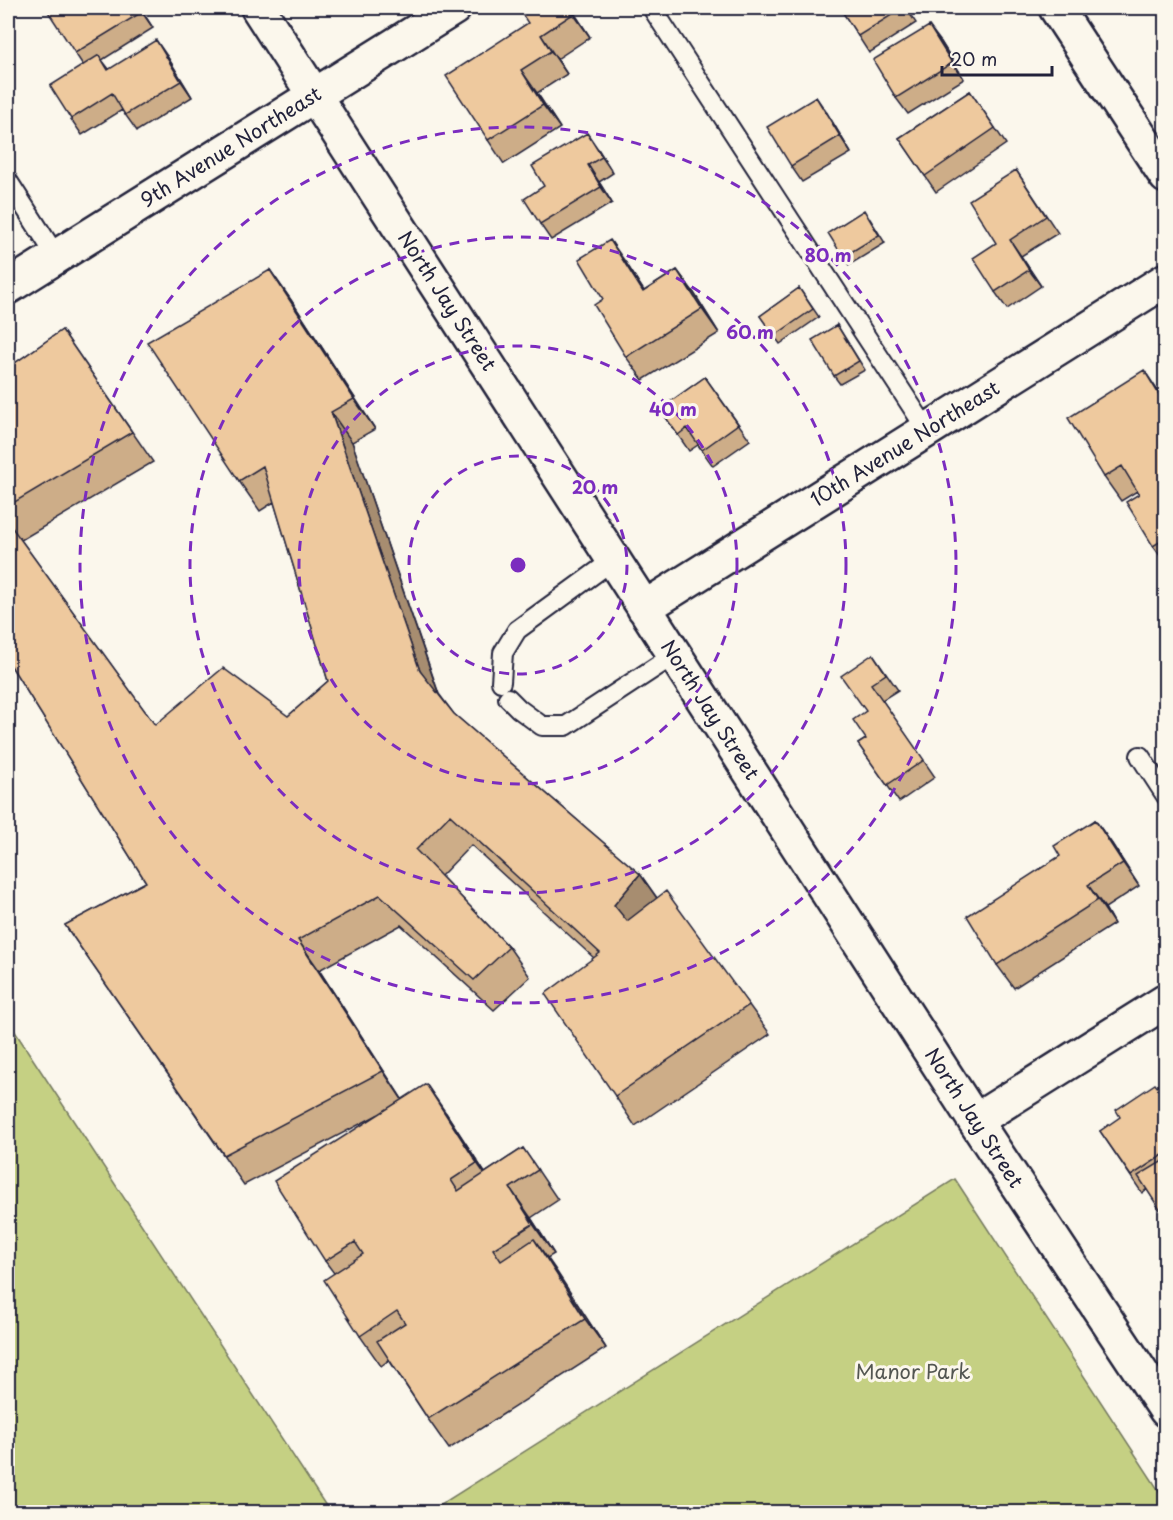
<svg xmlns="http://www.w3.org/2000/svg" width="1173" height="1520" font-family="'Playpen Sans',sans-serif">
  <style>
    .green { fill: #c5d083; stroke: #74795f; stroke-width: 1.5 }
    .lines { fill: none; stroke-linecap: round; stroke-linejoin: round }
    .service-casing { stroke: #22223b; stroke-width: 22 }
    .minor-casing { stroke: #22223b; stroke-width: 38 }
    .service { stroke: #fbf7ec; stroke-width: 18 }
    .minor { stroke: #fbf7ec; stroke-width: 33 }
    .wall { fill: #cdad88; stroke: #22223b; stroke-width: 1.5 }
    .shaded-wall { fill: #a78d6f; stroke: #22223b; stroke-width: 1.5 }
    .building { fill: #eec99e; stroke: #22223b; stroke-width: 1.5 }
    .ring { fill: none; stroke: #7b2cbf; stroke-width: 3; stroke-dasharray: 10 8 }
    .labels { text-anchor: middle; stroke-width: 6; stroke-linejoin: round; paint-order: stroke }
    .street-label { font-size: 20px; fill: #22223b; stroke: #fbf7ec }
    .park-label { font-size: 20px; fill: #535651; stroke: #fbf7ec }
    .centre { fill: #7b2cbf; stroke: #fbf7ec; stroke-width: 3 }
    .ring-label { font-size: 18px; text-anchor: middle; font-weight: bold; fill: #7b2cbf; stroke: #fbf7ec; stroke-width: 6; stroke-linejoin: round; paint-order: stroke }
  </style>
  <rect width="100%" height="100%" fill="#fbf7ec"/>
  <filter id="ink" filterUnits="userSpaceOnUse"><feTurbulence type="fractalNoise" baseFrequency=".0167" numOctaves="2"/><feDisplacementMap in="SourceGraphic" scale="12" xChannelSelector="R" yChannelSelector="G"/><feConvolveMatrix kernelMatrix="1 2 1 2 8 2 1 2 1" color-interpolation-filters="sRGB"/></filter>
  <g filter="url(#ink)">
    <!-- green -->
    <path class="green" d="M8,1021L330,1512H8Z
      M955,1179L1165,1500V1512H429Z"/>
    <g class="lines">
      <defs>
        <path id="service" d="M652,8L927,430
          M8,181L56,256
          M501,682L503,653L517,630L613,560
          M508,698L519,709L542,726H566L674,655
          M1140,756L1166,796"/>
        <path id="minor" d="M258,8L975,1121L1166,1410
          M1056,8L1166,176
          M8,287L454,8
          M644,608L1166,280
          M975,1121L1166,1001"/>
      </defs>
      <!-- service casing -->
      <use href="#service" class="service-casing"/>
      <!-- minor casing -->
      <use href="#minor" class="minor-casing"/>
      <!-- service -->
      <use href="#service" class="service"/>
      <!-- minor -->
      <use href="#minor" class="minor"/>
    </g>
    <!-- wall -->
    <path class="wall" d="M140,8L153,28L102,60L109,69L167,56L192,97L137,131L122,110L82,135L71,119L83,65L75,53Z
      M571,8L590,37L557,59L567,74L537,93L560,128L504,164L488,140L528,23Z
      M840,8H906L916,23L869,53Z
      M941,42L964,79L908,114L896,98Z
      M970,91L1006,144L936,192L899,138Z
      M827,113L851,153L802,182L791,166Z
      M598,149L613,173L599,182L612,203L551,240L540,224L544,186Z
      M1016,170L1058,233L1021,256L1041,286L1007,309L995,292L996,243Z
      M870,219L885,243L849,265L843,257Z
      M626,263L644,291L677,270L694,293L719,333L643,380L626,357L603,299Z
      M270,270L291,300L375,429L352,442L439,694L454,714L640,874L657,898L749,1005L770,1034L635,1126L615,1096L594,958L471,845L441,876L509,947L530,977L494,1010L401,925L319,970L402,1099L446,1113L485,1173L523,1148L558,1200L531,1218L554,1254L547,1258L606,1348L449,1449L428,1419L389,1360L381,1366L360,1336L334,1273L325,1261L377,1115L244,1185L65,925L146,882L8,661V368L62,330L153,462L21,540L155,725L288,716L328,681L274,502L260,511L239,481Z
      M799,288L819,317L780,344L760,316Z
      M837,325L865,370L840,384L834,376Z
      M705,377L750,440L713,466L698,445L689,451L660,409Z
      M1160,394L1166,403V564L1153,546L1139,494L1137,491L1121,501L1104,477Z
      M873,654L898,690L882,700L935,777L899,802L858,744L866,739Z
      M1095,820L1112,844L1139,886L1105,908L1114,924L1014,988L997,965L1060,856Z
      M1166,1098V1219L1147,1189L1142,1193L1100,1131Z"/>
    <!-- shaded-wall -->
    <path class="shaded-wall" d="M139,8H140L153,28Z
      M569,8H571L590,37Z
      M929,26L941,42L964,79L952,63Z
      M541,35L567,74L551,51Z
      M156,40L167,56L192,97L181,81Z
      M521,70L537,93L560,128L543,105Z
      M816,97L827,113L851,153L840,136Z
      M587,133L598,149L613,173L602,157Z
      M588,165L599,182L612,203L601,187Z
      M610,240L626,263L659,315L643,292Z
      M1010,240L1021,256L1041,286L1029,270Z
      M270,270L291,300L375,429L354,399Z
      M677,270L694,293L719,333L702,309Z
      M1144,370L1166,403V406Z
      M331,412L352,442L441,701L420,671Z
      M1095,820L1112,844L1139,886L1123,863Z
      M640,874L661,904L635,935L614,905Z
      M1088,885L1105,908L1114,924Z
      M298,940L319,970L403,1101L383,1071Z
      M426,1084L446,1113L498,1193L477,1163Z
      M510,1188L531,1218L554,1254L533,1224Z
      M534,1239L555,1269L606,1348L585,1319Z"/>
    <!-- building -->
    <path class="building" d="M51,8H139L142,12L75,53L47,10Z
      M518,8H569L573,14L541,35L551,51L521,70L543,105L488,140L446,76L528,23Z
      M840,8H903L858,36Z
      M929,26L952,63L896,98L873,60Z
      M156,40L181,81L125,115L112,93L71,119L50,86L99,55L108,70Z
      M970,91L995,128L925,176L899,138Z
      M816,97L840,136L791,166L767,127Z
      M587,133L602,157L588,165L601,187L540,224L524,199L544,186L532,166Z
      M1016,170L1046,216L1010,240L1029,270L995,292L973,258L996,243L969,200Z
      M864,210L879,235L843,257L828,233Z
      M610,240L643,292L677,270L702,309L626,357L594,305L603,299L579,259Z
      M270,270L354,399L331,412L420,671L454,714L640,874L614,905L627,921L666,891L749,1005L615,1096L545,994L600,953L450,815L416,850L509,947L474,980L380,895L298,940L383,1071L224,1155L65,925L146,882L8,661V522L155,725L223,668L288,716L328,681L263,466L239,481L147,342Z
      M799,288L813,309L774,336L760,316Z
      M837,325L859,361L834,376L812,340Z
      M62,330L132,432L8,506V368Z
      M1144,370L1166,406V538L1153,546L1126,502L1139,494L1122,466L1104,477L1068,418Z
      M705,377L738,424L702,450L687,428L678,435L660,409Z
      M873,654L886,674L871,684L924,760L887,785L858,744L866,739L853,720L866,711L841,676Z
      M1095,820L1123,863L1088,885L1098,900L997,965L967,916L1060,856L1054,846Z
      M426,1084L477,1163L451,1180L458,1191L523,1148L538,1170L510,1188L533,1224L493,1249L501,1261L534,1239L585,1319L428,1419L377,1341L405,1323L397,1311L360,1336L324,1280L363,1254L355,1242L325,1261L274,1181Z
      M1155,1084L1166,1098V1153L1131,1176L1100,1131L1120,1117L1116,1110Z
      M1166,1159V1219L1138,1176Z"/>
  </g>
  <!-- distance rings -->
  <g class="ring">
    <circle cx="518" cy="565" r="109"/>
    <circle cx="518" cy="565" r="219"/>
    <circle cx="518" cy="565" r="328"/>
    <circle cx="518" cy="565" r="438"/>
  </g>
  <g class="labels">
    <!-- street labels -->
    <g class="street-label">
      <text transform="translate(231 147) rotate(-32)" y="7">9th Avenue Northeast</text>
      <text transform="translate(447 301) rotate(57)" y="7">North Jay Street</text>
      <text transform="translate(905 444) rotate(-32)" y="7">10th Avenue Northeast</text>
      <text transform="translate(710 710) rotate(57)" y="7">North Jay Street</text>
      <text transform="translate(974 1118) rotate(57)" y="7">North Jay Street</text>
    </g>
    <!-- park labels -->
    <g class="park-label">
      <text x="913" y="1379">Manor Park</text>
    </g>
  </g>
  <circle cx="518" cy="565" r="9" class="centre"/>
  <g class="ring-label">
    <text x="828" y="262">80 m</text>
    <text x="750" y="339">60 m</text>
    <text x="673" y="416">40 m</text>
    <text x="595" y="494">20 m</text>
  </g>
  <!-- margin -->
  <rect width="1173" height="1520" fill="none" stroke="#fbf7ec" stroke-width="30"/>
  <rect x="15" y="15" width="1143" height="1490" fill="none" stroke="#22223b" stroke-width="2" filter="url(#ink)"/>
  <!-- scale -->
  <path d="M942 66v9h110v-9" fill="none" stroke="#22223b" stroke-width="3"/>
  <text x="951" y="66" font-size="18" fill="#22223b" stroke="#fbf7ec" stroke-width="4.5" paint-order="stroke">20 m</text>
</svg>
